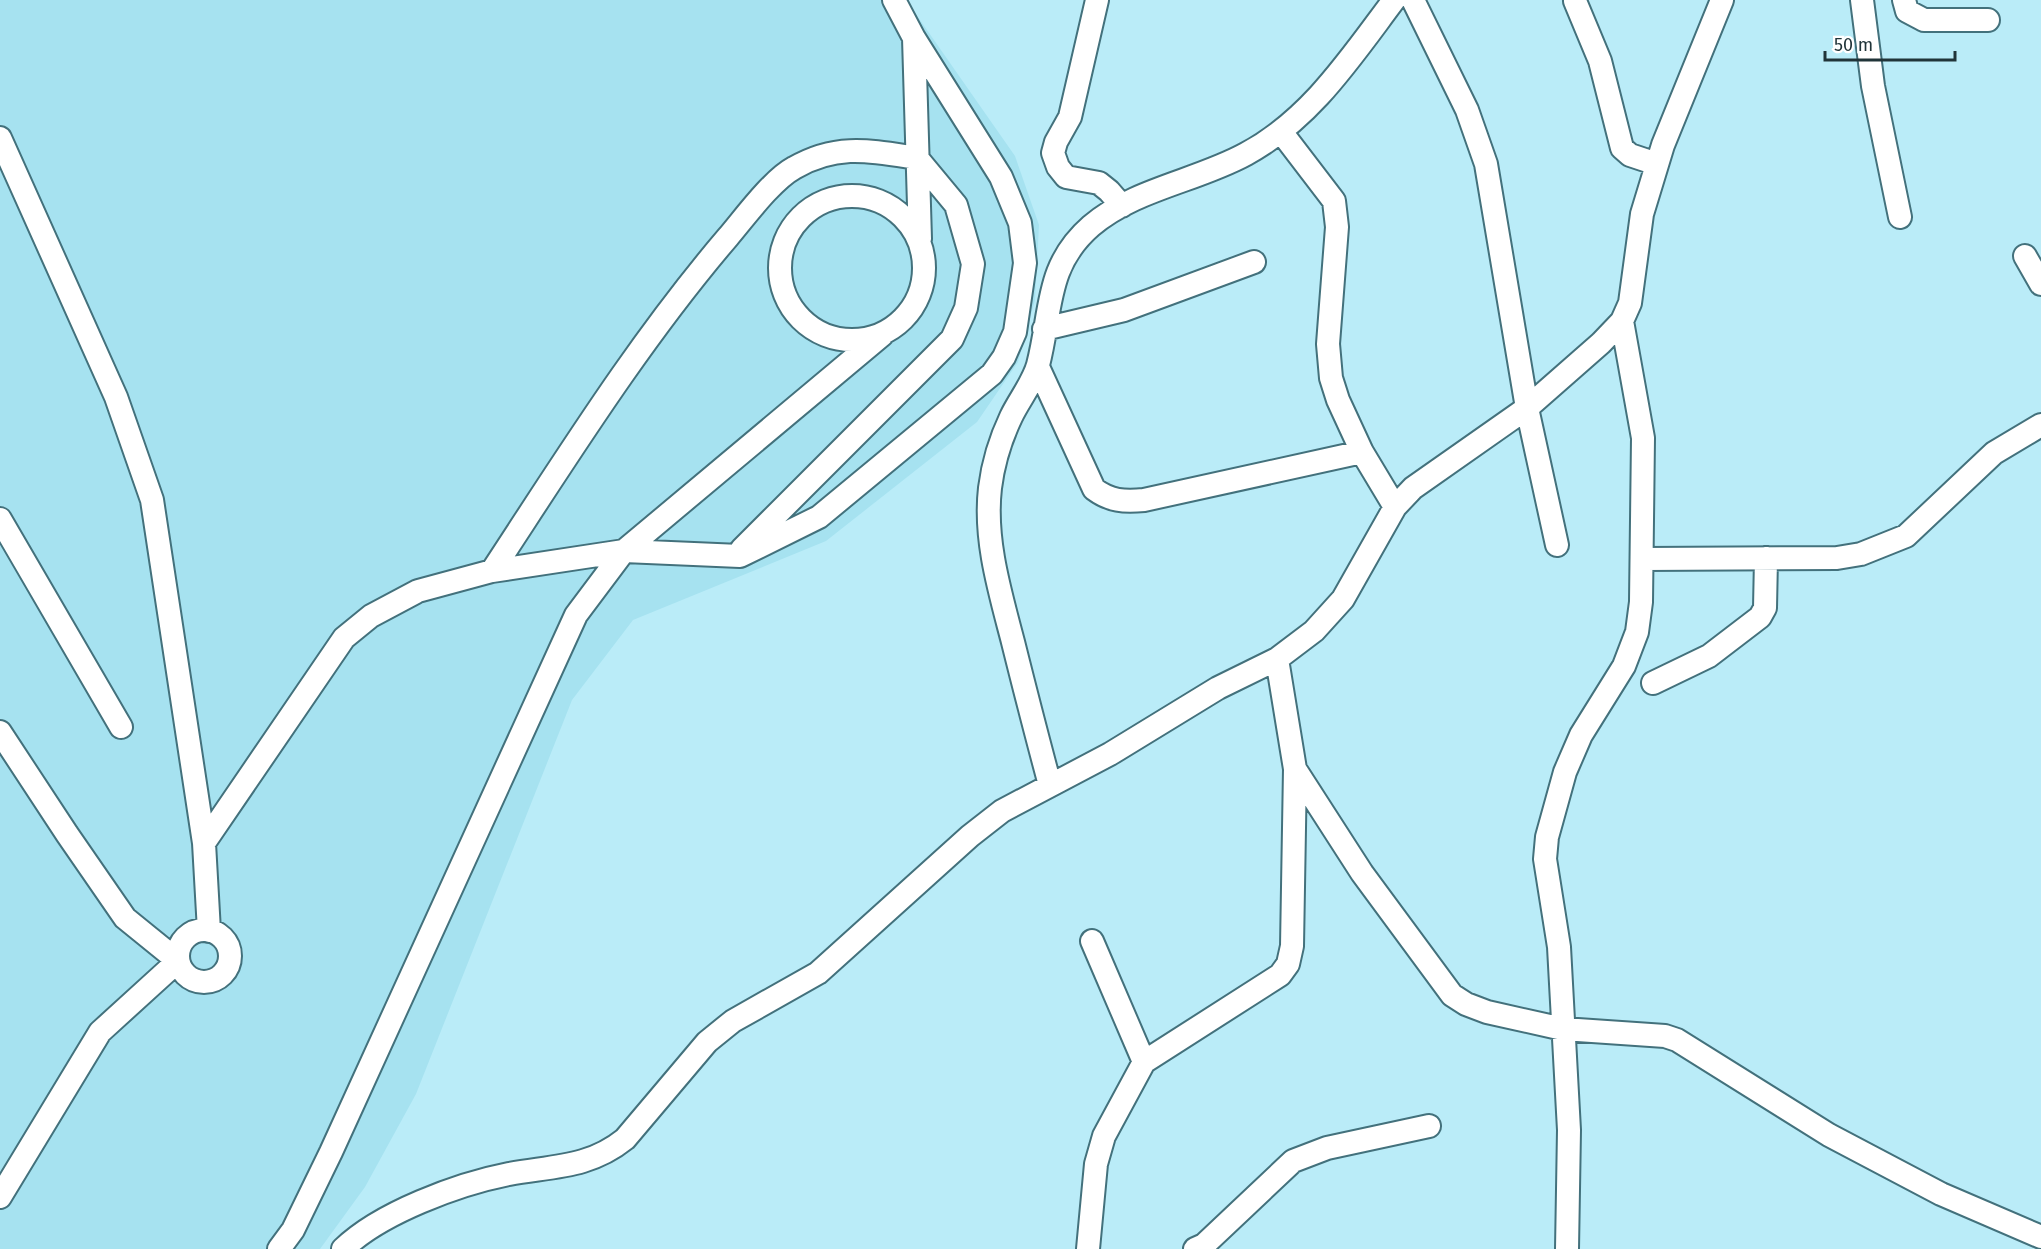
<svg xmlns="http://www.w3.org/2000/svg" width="2041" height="1249" font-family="'Fira Sans',sans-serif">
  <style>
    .built { fill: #a6e2f0 }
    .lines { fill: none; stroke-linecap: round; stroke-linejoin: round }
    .minor-casing { stroke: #43717c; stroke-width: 26 }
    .minor { stroke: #fff; stroke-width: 22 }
  </style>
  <rect width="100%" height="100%" fill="#baecf8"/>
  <!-- built -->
  <path class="built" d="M0,0H906L1015,156L1039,225L1035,300L1018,362L977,422L826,541L633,620L572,700L416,1094L365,1187L320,1249H0Z"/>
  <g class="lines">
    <defs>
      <path id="minor" d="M894,0L914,38L920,239
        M1097,0L1070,117L1056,142L1053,153L1058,167L1066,177L1099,183L1109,191L1122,206
        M1413,0L1467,110L1486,164L1527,408L1557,545
        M1862,0L1873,86L1900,217
        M1904,0L1907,11L1924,20H1988
        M1575,1L1600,61L1622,148L1630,155L1657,164
        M1282,133L1334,201L1337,227L1328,344L1331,378L1338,400L1362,452L1395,507
        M0,138L116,397L152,500L204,843
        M780 268a72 72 0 1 1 144 0a72 72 0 1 1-144 0Z
        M2025,256L2041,284
        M1044,329L1124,310L1254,262
        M1038,367L1094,489C1110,501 1124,502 1144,500L1362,452
        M0,519L121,727
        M1644,559L1837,558L1861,554L1906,536L1994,453L2041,425
        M492,571C567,457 639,341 728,237C745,217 772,180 794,168C837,143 871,151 917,158L956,205L973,264L966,308L952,339L742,549
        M1653,683L1709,656L1760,617L1765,608L1766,558
        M0,732L67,834L125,918L178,961L100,1032L0,1197
        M1295,769L1362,873L1452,995L1466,1004L1487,1012L1563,1029L1665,1036L1677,1040L1829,1135L1941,1194L2041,1237
        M1050,785C1037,737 1025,690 1013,642C1000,592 984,540 990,488C993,464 1001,438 1011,417C1019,400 1033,383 1038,365C1052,311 1045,266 1091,226C1134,189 1197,181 1246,154C1311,119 1351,57 1394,0
        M178 956a26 26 0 1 1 52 0a26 26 0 1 1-52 0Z
        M209,931L204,843L344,638L371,616L418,591L492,571L624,551L740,556L819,517L992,374L1004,357L1015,332L1025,263L1020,223L1001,177L914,38
        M1092,941L1144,1062L1280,975L1288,964L1292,946L1295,769L1277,659
        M279,1249L293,1230L331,1152L576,615L624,551L882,335
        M343,1249C380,1213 458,1184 509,1174C553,1166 589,1168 625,1139L707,1042L733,1021L818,973L970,836L1002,811L1110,754L1218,688L1277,659L1314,631L1343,599L1395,507L1413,488L1527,408L1601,343L1622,321L1630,303L1642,214L1663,145L1722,0
        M1088,1249L1096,1164L1104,1136L1144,1062
        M1195,1249L1204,1245L1293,1161L1327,1148L1429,1126
        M1567,1249L1569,1130L1559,947L1545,859L1547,837L1565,772L1581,735L1624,666L1637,632L1641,602L1643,438L1622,321"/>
    </defs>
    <!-- minor casing -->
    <use href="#minor" class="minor-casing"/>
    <!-- minor -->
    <use href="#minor" class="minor"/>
  </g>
  <!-- scale -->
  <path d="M1825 51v9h130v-9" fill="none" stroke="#203439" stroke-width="3"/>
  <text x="1834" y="51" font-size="18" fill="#203439" stroke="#ffffff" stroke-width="4.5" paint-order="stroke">50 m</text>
</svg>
